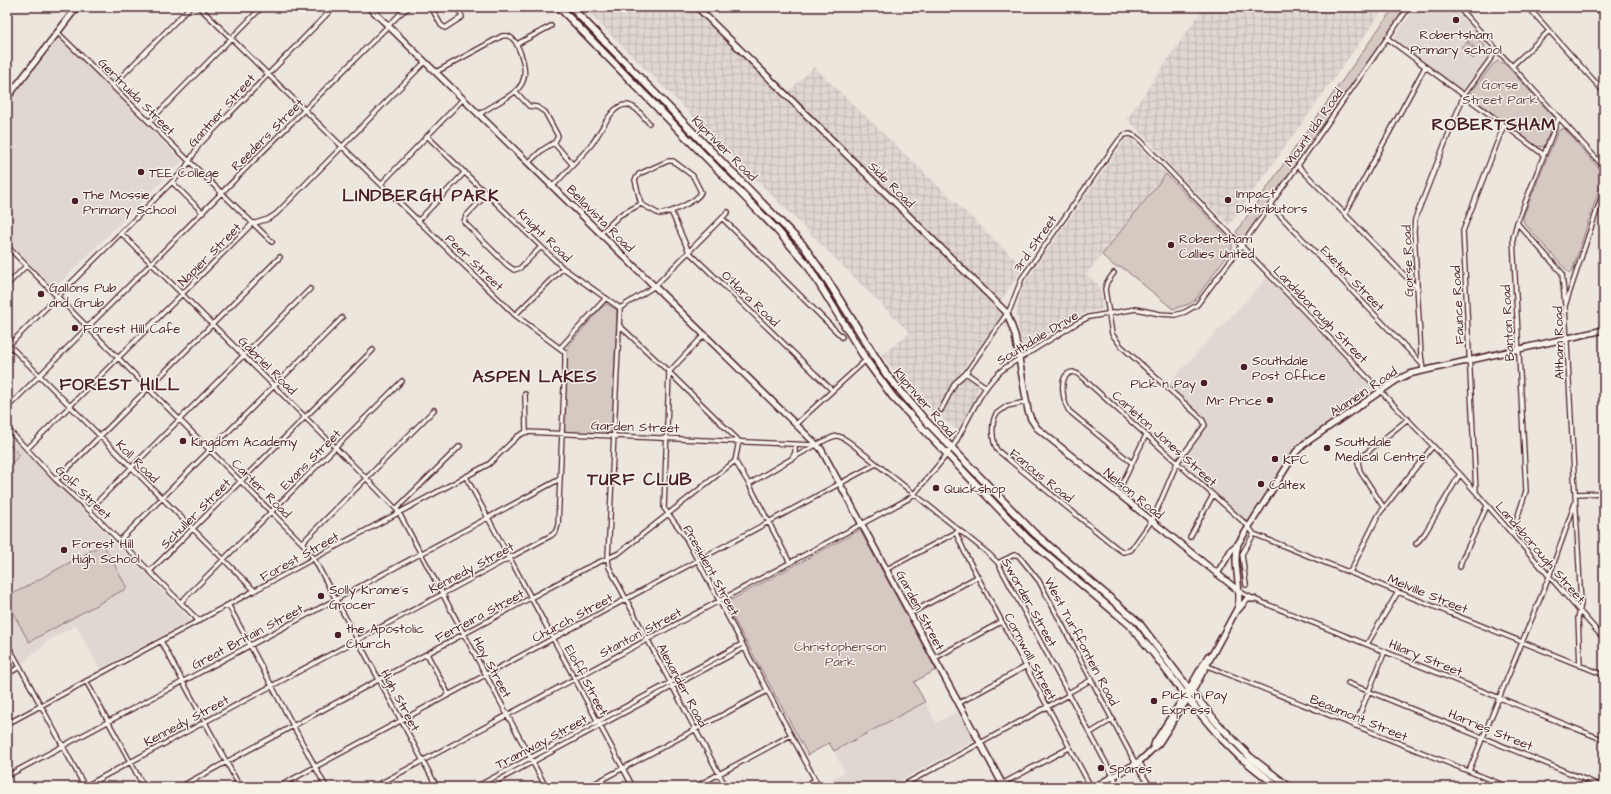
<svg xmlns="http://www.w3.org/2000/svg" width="1611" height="794" font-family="'Architects Daughter',sans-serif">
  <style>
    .built { fill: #e0d7d0 }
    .industrial { fill: url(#industrial-grid) }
    .green { fill: #d5c9c2; stroke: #907476 }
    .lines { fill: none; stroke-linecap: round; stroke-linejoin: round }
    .street-casing { stroke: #4a1f2b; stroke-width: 6 }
    .secondary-casing { stroke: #4a1f2b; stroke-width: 8 }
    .primary-casing { stroke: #4a1f2b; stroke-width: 9 }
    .street { stroke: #f7f3e8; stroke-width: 3.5 }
    .secondary { stroke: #f7f3e8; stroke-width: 5 }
    .primary { stroke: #f7f3e8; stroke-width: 6 }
    .poi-dot { fill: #4a1f2b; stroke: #f7f3e8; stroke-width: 1.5 }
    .labels { text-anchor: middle; stroke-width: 3; stroke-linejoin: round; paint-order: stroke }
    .poi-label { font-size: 13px; fill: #4a1f2b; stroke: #f7f3e8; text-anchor: start }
    .park-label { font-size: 13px; fill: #6d4a51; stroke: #f7f3e8 }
    .street-label { font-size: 13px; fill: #4a1f2b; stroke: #f7f3e8 }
    .district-label { font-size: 17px; font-weight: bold; letter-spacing: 1px; fill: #4a1f2b; stroke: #f7f3e8 }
  </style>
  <defs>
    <pattern id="industrial-grid" width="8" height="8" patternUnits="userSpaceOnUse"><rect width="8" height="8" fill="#e0d7d0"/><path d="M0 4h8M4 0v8" fill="none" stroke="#c2b8b3"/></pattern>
  </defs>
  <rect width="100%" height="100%" fill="#ece6dd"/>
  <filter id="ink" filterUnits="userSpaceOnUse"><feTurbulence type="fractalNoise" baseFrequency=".025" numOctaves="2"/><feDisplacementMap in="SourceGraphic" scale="8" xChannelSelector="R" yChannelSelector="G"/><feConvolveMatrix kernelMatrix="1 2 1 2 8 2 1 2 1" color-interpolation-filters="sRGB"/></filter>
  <g filter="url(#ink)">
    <!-- built -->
    <path class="built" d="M1416,7H1452L1490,49V55L1465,88L1460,89L1396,41L1395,36Z
      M60,37L182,161L55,288L7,240V106Z
      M1267,278L1376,390L1297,445L1248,522L1179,460L1208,425L1168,384Z
      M7,435L34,461L191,620L100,669L76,625L43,644L44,646L33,653L23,663L7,634Z
      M925,702L936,723L958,711L974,741L888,787H825L823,784L845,772L834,751Z"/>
    <!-- industrial -->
    <path class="industrial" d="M583,7H702L789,91L814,67L1023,267L1002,299L1001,317L960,373L978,386V393L958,430L926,408L881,355L910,333Z
      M1204,7H1385L1229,225L1171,167L1162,155L1127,119Z
      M1132,139L1166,174L1086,275L1099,285L1102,308L1100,310L1084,313L1027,348L1022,346L1016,312L1023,285L1125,140Z"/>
    <!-- green -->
    <path class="green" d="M1394,7H1406L1243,240L1236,232Z
      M1473,35L1485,46L1479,52L1468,41Z
      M1467,42L1478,53L1473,59L1461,47Z
      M1498,61L1505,64L1554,117V121L1544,147L1536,146L1471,98V93L1492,65Z
      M1564,128L1602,172L1603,177L1572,272L1569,273L1524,223L1523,217L1558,131Z
      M1166,174L1232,242V248L1195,300L1189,304L1173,309L1123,268L1114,266L1102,255Z
      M607,304L617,310L612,431L607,434L566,432L564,429L568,346L602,307Z
      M7,442L20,455L7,468Z
      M860,530L936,670L914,682L925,702L834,751L829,743L808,755L725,603Z
      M103,544L127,588L29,642L7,602V597Z"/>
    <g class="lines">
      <defs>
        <path id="street" d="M431,7L441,25L445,28L462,17L458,7
          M1458,7L1604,167
          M1528,7L1604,92
          M1596,7L1604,16
          M57,32L272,242
          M1387,38L1544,155
          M517,44L551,26
          M1512,66L1549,31
          M436,72L502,36C511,34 515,40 518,47C538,92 509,93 480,114
          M112,86L190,7
          M516,92L529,106L537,107L545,112L558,136L555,142L542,150L529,162
          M149,122L262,7
          M427,136L563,268L620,308
          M554,143L573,165
          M668,161H673L693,176L701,192C698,201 668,214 659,214L641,204L635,180L639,174Z
          M1298,166L1418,289
          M172,182L187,197
          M381,184L464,98
          M553,186C566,172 579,159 591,145C600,135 610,106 625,105C635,104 643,117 649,123
          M487,194L466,216L464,222L507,265L514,270L520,268L541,247
          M188,198L203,213
          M1270,205L1421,363
          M671,211L689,252L832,390
          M1345,214L1425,67
          M722,218L842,337
          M418,221L465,172
          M1517,223L1562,273L1565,305
          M121,233L366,478L398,511L546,787
          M601,233L620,215L641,204
          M7,246L305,546L314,559L437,787
          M7,285L26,266
          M620,308L608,558L609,567L726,787
          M620,308L655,286L728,212
          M515,315L563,268
          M705,334L669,372L664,508L684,535L819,787
          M7,343L255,591
          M7,347L184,170L199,145L334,7
          M560,348L606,298
          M1423,370L1421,355L1414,231L1415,219L1464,95L1497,50
          M966,373L1010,309L1022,278L1119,140L1124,135L1130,134L1135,136L1140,140L1460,474L1604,639
          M1026,402L1007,406L996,414C991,423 992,441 997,450L1117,548L1123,552L1131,550L1153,519L1177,463L1205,425L1202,419L1121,346L1112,334L1105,289L1107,282L1114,273
          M7,408L401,13L409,7
          M941,410L955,383L966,373L986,387
          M796,424L866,360
          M7,428L56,480L89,510L199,621
          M526,432L815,445
          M27,449L252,224L268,219L276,214L425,62
          M792,458L795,453V444
          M735,461L749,484L790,563
          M1132,463L1069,411C1063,401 1057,374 1073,372L1078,374L1248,526L1254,534L1604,675
          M466,477L633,787
          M56,480L280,257
          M749,484C761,477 829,435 837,436C842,436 849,442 853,445L989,554L998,563L1119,787
          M1122,484L1146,435
          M1476,492L1463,231L1504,125
          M1576,494L1604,493
          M1384,508L1360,471L1358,462L1360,458L1408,419
          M396,509L460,446
          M89,510L310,289
          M956,533L967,557L1091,787
          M1512,534L1526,491L1513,238L1517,223L1559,117
          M1190,537L1213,495
          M119,541L342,318
          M302,543L434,410
          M1416,544L1425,533L1460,474
          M998,563L1014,555H1018L1039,581L1138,768L1151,787
          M1460,567L1461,562L1487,506
          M887,569L957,532
          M150,571L373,350
          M1350,572L1379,514L1433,446
          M1246,585L1242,554L1254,534
          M1240,592L1254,599L1604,740
          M181,602L402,381
          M229,606L326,787
          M911,613L977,577
          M161,641L240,787
          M7,643L85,787
          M1367,644L1398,592
          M427,654L449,695
          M935,658L1001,622
          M1205,665L1508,787
          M1580,666L1578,618L1581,604L1565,306L1604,189
          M7,674L20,667
          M86,681L144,787
          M1348,683L1604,787
          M1068,693L1091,680
          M959,703L1025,667
          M7,724L489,464L518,436L526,432L525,394
          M1355,726L1385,651
          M1090,733L1113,719
          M1137,761L1142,766L1144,774
          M1469,771L1549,577L1575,503
          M7,776L560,479
          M84,787L552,535L556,531L558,525L565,365V352L515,315L199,7
          M180,787L584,569L619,553L735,461L739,441L669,372L619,325
          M278,787L876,464
          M374,787L908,499L914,494C928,477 943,461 955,443C970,418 981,385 1006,367L1077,323L1089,317L1136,309L1160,314L1175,315L1185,312L1197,305L1242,245L1409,7
          M476,787L742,644
          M486,787L744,648
          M588,787L767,691
          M695,787L791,735
          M802,787L815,780
          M909,787L907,783L1069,695
          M996,787L1069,748"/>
        <path id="secondary" d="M369,7L821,449L1004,787
          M697,7L1007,313L1015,335L1028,411L1031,419L1037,428L1240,592
          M7,98L77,7
          M1217,574L1232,549L1238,544
          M1238,610L1247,599H1254
          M1153,748L1155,742L1189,689L1208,656
          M1094,787L1139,762L1159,743L1192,692L1238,607C1242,585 1232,565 1238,544L1296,452L1304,444L1397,380L1409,374L1604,330"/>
        <path id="primary" d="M559,7L776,229L807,264L866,360L893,397L1027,538L1130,625L1154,654L1188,699L1222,739L1239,756L1278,787
          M571,7L803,245L826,278L886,374L924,419L1034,533L1139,623L1189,689L1218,724L1250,757L1289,787"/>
      </defs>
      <!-- street casing -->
      <use href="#street" class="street-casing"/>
      <!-- secondary casing -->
      <use href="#secondary" class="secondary-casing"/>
      <!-- primary casing -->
      <use href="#primary" class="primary-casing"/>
      <!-- street -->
      <use href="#street" class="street"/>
      <!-- secondary -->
      <use href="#secondary" class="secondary"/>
      <!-- primary -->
      <use href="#primary" class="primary"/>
    </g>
  </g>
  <!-- markers -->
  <g class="poi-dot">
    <circle cx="1456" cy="20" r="4"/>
    <circle cx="141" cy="172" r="4"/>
    <circle cx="1228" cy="200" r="4"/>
    <circle cx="75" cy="201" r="4"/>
    <circle cx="1171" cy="245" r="4"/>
    <circle cx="41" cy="294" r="4"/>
    <circle cx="75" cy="328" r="4"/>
    <circle cx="1244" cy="367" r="4"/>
    <circle cx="1204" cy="383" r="4"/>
    <circle cx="1270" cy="400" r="4"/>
    <circle cx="183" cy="441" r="4"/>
    <circle cx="1327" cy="448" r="4"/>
    <circle cx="1275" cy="459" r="4"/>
    <circle cx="1261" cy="484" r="4"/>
    <circle cx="936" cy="488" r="4"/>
    <circle cx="64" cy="550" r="4"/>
    <circle cx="321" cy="596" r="4"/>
    <circle cx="338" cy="635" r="4"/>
    <circle cx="1154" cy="701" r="4"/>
    <circle cx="1101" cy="768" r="4"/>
  </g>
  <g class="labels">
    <!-- poi labels -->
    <g class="poi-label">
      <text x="1456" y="39" text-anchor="middle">Robertsham<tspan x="1456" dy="15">Primary school</tspan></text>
      <text x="149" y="177">TEE College</text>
      <text x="1236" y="198">Impact<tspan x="1236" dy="15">Distributors</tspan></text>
      <text x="83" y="199">The Mossie<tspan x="83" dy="15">Primary School</tspan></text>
      <text x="1179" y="243">Robertsham<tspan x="1179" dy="15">Callies United</tspan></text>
      <text x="49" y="292">Gallons Pub<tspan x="49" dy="15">and Grub</tspan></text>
      <text x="83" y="333">Forest Hill Cafe</text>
      <text x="1252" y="365">Southdale<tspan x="1252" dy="15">Post Office</tspan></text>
      <text x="1196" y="388" text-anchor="end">Pick n Pay</text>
      <text x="1262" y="405" text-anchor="end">Mr Price</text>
      <text x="191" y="446">Kingdom Academy</text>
      <text x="1335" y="446">Southdale<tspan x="1335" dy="15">Medical Centre</tspan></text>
      <text x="1283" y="464">KFC</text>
      <text x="1269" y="489">Caltex</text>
      <text x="944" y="493">Quickshop</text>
      <text x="72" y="548">Forest Hill<tspan x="72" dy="15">High School</tspan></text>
      <text x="329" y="594">Solly Krame's<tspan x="329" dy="15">Grocer</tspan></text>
      <text x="346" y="633">the Apostolic<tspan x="346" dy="15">Church</tspan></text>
      <text x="1162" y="699">Pick n Pay<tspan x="1162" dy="15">Express</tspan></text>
      <text x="1109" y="773">Spares</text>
    </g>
    <!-- park labels -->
    <g class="park-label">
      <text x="1500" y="89">Gorse<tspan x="1500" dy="15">Street Park</tspan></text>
      <text x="840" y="651">Christopherson<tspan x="840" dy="15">Park</tspan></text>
    </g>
    <!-- street labels -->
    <g class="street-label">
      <text transform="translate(137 96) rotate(45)" y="5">Gertruida Street</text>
      <text transform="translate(221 110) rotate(-48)" y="5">Gantner Street</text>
      <text transform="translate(1313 127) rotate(-55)" y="5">Mount Ida Road</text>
      <text transform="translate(267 134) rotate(-45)" y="5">Reeders Street</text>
      <text transform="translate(725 148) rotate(45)" y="5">Kliprivier Road</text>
      <text transform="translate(892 184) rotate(45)" y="5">Side Road</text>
      <text transform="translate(601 218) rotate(45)" y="5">Bellavista Road</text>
      <text transform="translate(545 235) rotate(44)" y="5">Knight Road</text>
      <text transform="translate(1034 243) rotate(-55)" y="5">3rd Street</text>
      <text transform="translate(209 254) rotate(-45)" y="5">Napier Street</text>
      <text transform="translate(1407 261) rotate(-92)" y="5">Gorse Road</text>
      <text transform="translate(475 262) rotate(44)" y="5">Peer Street</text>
      <text transform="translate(1353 278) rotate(46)" y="5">Exeter Street</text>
      <text transform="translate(751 298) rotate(44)" y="5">O'Hara Road</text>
      <text transform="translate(1457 305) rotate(-93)" y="5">Faunce Road</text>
      <text transform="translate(1321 314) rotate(46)" y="5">Landsborough Street</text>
      <text transform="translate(1507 323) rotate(-93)" y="5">Banton Road</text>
      <text transform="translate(1037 337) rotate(-31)" y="5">Southdale Drive</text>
      <text transform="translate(1558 343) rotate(-91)" y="5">Altham Road</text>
      <text transform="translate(268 365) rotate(45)" y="5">Gabriel Road</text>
      <text transform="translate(1363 391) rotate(-34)" y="5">Alamein Road</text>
      <text transform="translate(925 402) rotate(49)" y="5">Kliprivier Road</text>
      <text transform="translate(635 426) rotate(2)" y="5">Garden Street</text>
      <text transform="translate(1165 438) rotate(42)" y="5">Carleton Jones Street</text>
      <text transform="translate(310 459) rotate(-45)" y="5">Evans Street</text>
      <text transform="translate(138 461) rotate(45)" y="5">Koll Road</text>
      <text transform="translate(1042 475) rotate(39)" y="5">Fanous Road</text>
      <text transform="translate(262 488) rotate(45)" y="5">Carter Road</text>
      <text transform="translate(84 492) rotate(44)" y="5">Golf Street</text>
      <text transform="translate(1134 493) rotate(39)" y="5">Nelson Road</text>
      <text transform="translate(195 513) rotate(-45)" y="5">Schuller Street</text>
      <text transform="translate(1541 552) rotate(49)" y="5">Landsborough Street</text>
      <text transform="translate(299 556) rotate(-29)" y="5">Forest Street</text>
      <text transform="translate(471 567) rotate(-28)" y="5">Kennedy Street</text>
      <text transform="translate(712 570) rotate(61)" y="5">President Street</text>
      <text transform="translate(1428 593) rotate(22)" y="5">Melville Street</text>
      <text transform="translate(1030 602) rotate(61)" y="5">Sworder Street</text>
      <text transform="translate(921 610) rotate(62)" y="5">Garden Street</text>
      <text transform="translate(479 615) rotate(-28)" y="5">Ferreira Street</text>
      <text transform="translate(572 617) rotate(-28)" y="5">Church Street</text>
      <text transform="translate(640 632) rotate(-28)" y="5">Stanton Street</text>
      <text transform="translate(247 636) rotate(-28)" y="5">Great Britain Street</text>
      <text transform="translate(1082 641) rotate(62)" y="5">West Turffontein Road</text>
      <text transform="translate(1031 656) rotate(62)" y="5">Cornwall Street</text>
      <text transform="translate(1426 657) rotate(22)" y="5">Hilary Street</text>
      <text transform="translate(493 667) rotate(62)" y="5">Hay Street</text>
      <text transform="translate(587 680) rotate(62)" y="5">Eloff Street</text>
      <text transform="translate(683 685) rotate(62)" y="5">Alexander Road</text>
      <text transform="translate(401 700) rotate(62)" y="5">High Street</text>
      <text transform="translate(1359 717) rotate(22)" y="5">Beaumont Street</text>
      <text transform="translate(186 720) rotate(-28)" y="5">Kennedy Street</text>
      <text transform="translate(1491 729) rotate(22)" y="5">Harries Street</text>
      <text transform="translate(541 741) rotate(-28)" y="5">Tramway Street</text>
    </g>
    <!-- district labels -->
    <g class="district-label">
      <text x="1494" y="130">ROBERTSHAM</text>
      <text x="421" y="201">LINDBERGH PARK</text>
      <text x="535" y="382">ASPEN LAKES</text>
      <text x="120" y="390">FOREST HILL</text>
      <text x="640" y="485">TURF CLUB</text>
    </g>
  </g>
  <!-- margin -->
  <rect width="1611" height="794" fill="none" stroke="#f7f3e8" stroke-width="24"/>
  <rect x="12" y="12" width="1587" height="770" fill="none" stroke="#4a1f2b" stroke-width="1.5" filter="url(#ink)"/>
</svg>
